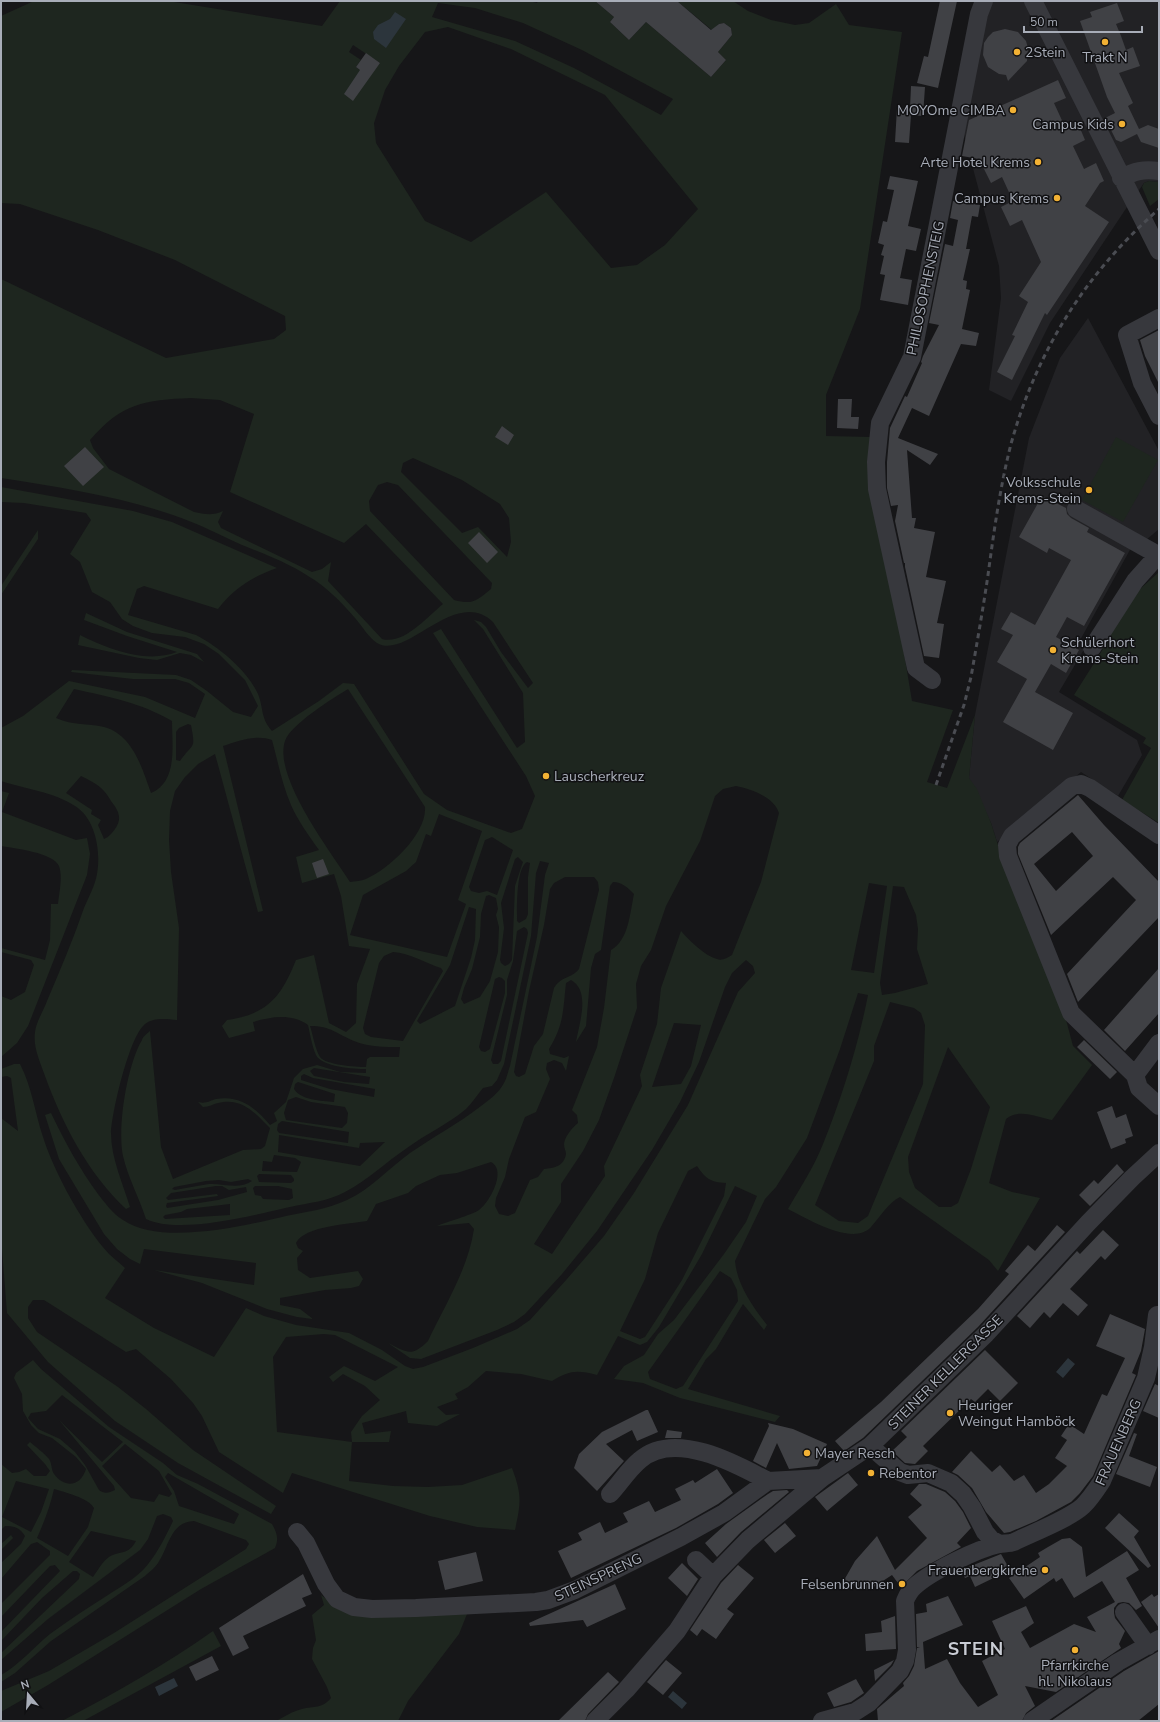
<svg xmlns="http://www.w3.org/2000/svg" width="1160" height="1722" font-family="'Nunito Sans',sans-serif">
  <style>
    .built { fill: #222225 }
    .green { fill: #1e261f; fill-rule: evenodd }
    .water { fill: #2c353c }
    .building { fill: #404145; fill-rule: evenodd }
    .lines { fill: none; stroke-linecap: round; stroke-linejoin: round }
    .minor { stroke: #37383d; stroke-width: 18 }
    .rail { stroke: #4a4c52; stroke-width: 3; stroke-dasharray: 5 4; stroke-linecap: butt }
    .poi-dot { fill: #f2b134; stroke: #111113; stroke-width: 1.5 }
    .labels { text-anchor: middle; stroke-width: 3; stroke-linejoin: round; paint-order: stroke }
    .poi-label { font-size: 14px; fill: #a8adb8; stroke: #111113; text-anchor: end }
    .street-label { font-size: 14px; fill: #a8adb8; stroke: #111113 }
    .district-label { font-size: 18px; font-weight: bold; letter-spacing: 1px; fill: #c9ccd4; stroke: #111113 }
  </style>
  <rect width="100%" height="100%" fill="#161618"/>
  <!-- built -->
  <path class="built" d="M990,1H1159V182L1149,181L1144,183L1125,210L1050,323L1011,401L989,390L1001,298L999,266L962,127Z
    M1088,318L1159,451V529L1146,540L1131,548L1079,642L1086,646L1059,692L1137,740L1142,755L1118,796L1081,772L997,842L991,823L969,778L975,715L1029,438L1060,358Z"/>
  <!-- green -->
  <path class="green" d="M34,1H168L322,26L340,1H529L537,3L538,1H595L614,17L610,22L629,40L646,22L711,77L726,60L718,52L732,35L731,28L724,23L719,24L712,30L677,1H733L748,11L771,20L795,25L809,23L836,4L849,25L902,32L860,309L826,395V436L871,437L886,545L912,701L953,710L927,782L947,788L975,715L969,778L977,789L991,823L1003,861L1065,1016L1073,1046L1092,1065L1052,1120C1037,1117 1019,1108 1006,1119L989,1183L1012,1192L1040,1198L998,1271L989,1260L900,1197C888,1203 880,1217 871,1227C853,1247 806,1218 788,1209C800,1188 814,1167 823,1144C842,1097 858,1046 868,995L858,993L840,1049L807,1138L776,1187L765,1199L735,1261C737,1285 753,1307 767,1325L764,1330L743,1304L716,1349L706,1359L688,1389L780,1416L775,1422L680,1398L643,1383L614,1379L624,1366L644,1355L658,1334L674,1320L724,1254L746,1222L757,1196L735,1186L702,1254L659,1327L647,1342L640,1345L618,1336L597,1375C577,1370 570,1370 552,1381L521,1374L486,1371L468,1387L455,1394L458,1399L437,1407L446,1415L460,1414L437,1426L408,1423L406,1411L362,1423L365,1434L391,1431L389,1442H352L349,1481L393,1486L428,1487L462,1485L512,1468C522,1495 521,1502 515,1530L477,1527L430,1516L292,1473L283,1493L219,1452L202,1416L193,1403L171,1379L136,1349L126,1352L44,1300H33L28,1307V1318L37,1332L118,1387L146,1409L193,1450L276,1506L271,1514L178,1463L115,1421L48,1362L7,1313L1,1236V1118L18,1131L11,1078L7,1076L1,1077V1069L14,1064H20C32,1087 35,1113 43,1137C54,1172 84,1227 109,1254C114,1259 120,1263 125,1268L105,1298L154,1328L214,1357L246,1308L264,1316L296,1325L349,1333L382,1350L405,1366L413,1369L423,1367L473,1348L517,1329L530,1320L567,1279L604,1236L634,1193L688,1105L738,992L755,973L753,966L746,960L732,973L725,987L699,1062L680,1102L652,1150L597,1231L562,1274L525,1314L514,1322L497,1330L421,1359L410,1358L388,1343C407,1352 411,1358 428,1341C445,1305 468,1269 474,1229L469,1223L437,1226C446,1222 472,1215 479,1210C490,1202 507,1170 491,1162L457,1173L440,1175L416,1186L408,1193L376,1204L367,1221C350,1224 304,1226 296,1243L298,1248L303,1251L297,1258L298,1270L310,1278L358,1271L363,1279L359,1286L351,1288L325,1290L280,1298V1305L300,1309L313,1319L297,1317L267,1309L202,1283L154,1270L254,1285L256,1263L144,1249L140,1264L130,1259L117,1249L104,1234L59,1159L45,1115L51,1113C65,1142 79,1168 98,1194C105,1203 113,1214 123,1220C161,1246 244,1226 286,1216C306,1212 328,1209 347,1200C371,1189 389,1168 410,1153C433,1137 458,1124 481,1106C489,1100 499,1093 504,1083C507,1078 508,1071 510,1066L537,937L545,875L549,863L540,861L536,873L531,936L504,1064L497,1080L492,1086L483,1088C477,1095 472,1103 466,1109C448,1124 426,1134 407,1148C386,1162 368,1180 345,1192C329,1201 308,1203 290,1207C254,1215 179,1235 146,1219C139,1197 128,1178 123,1156C117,1128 127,1065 142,1040C143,1036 147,1034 150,1031L161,1147L173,1179L243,1150L261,1149L265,1146L270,1128C255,1113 242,1097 218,1103C213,1104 209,1107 203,1107L198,1102C206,1104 209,1101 216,1099C241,1095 255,1108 270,1125L277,1121L274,1113L286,1102L294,1078L303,1069L317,1065L340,1072L366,1073V1069C354,1069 322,1067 316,1055C312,1046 310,1034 308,1025C291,1013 271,1017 253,1022L255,1031L229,1038L222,1026L227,1020C268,1014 281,997 296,960L314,955L329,1023L346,1032L356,1023L357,984L370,949L349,946L341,896L334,874L302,883L296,857L319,850C309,836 298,821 291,805C282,784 278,762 272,740C256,734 239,741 223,746L263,911L258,912L215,754L198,764L185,777L175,791L170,811L169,840L171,872L179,928L177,1020C166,1019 154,1017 145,1024C129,1037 112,1112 111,1133C111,1158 123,1184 130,1207L126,1209C87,1172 63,1125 45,1076C40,1061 33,1048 35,1032C36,1022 44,1010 47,1001C60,970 73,940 84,908C88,898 95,886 97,874C101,852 96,819 75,806C54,792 25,789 1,781V728L23,716L69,681L145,697L195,718L205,694L189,683L175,679H133L71,672L72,670L176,675L191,680L207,691L233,712L251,717L258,706L245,680L219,654L204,644L185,637L152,633L133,626L122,619L110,602L92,592L80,562L70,554L91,520L86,513L24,503L1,502V487L133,511L172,522L277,568C252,577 234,588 218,609L144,586L137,589L128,615L196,635C219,647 247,670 258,694C264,709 260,717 272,731L319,701L343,683L354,684L424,794L447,810L511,833L522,829L535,796L526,776L433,633L441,629L517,748L525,742L523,693L483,629L474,620L481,622L486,627L501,652L528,688L533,683L493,622C455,586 407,661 377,643C369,638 362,626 355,618C341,602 327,587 308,576C288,563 264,554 242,545C220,535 197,523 173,515C118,496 58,487 1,478V279L166,358L274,339L286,330L285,316L175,260L98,230L20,204L1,203V16ZM438,3L475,8L523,23L582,50L673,99L661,115L574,68L515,41L432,17ZM448,27L511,49L605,95L698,209L665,245L637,265L611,268L546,192L471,242L425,221L376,143L374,123L385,90L399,66L425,32ZM353,45L380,63L360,70L356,67L361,60L349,52ZM191,398L220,400L254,414L230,492L344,543L366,524L443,604C427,617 404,645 382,639L328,581L331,562L322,569L312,572L221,528L218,522L223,511C213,516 204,514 194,512L109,469L93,448L90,440C122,403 144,400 191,398ZM413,458L462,480L500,504L509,518L511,542L507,557L478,527L462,533L401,472L403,463ZM387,482L398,485L492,583L491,589C476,601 473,605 454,600L370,511L369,501L378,485ZM74,689C110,697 139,702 172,721C172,745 178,782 151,793C142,768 133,735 104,727C87,723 74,726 56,718ZM348,689L425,807C427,834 389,869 366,879C361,881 355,881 350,882C331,852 273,777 285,741C290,725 333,698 348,689ZM188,724L191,725C196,751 193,742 180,761L176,760V732L179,728ZM81,776C89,780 98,784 104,791C107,794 109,798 111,801C118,810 123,818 115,829C112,833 109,837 104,839L98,825L101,820L91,814L92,810L66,793ZM736,786C751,789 774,797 779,813L761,882L732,955C727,958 722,961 717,959C705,956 689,940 681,931L661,988L657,1024L640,1075L642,1086L604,1166L605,1176L552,1254L534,1244L561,1202V1184L583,1151L599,1120L614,1078L637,1008L636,984L641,966L651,950L666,906L700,841L715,796L723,789ZM439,814L482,831L458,900L466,904L447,957L350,935L363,895L406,871L416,862L426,834L431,836ZM492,837L513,850L497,895L487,891L479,893L471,891L469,887L485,840ZM518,857L523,862L515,886L512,960L509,964L505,966L501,963L500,960L504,928L501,903L515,859ZM527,862L530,863L528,877V914L526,919L519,923L517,921C517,908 516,868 527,862ZM565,877H594L598,882L599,890L579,969C571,979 561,976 554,988L543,1034L534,1046L525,1074L519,1077L516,1076L514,1072L529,991L544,925L550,889L554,883ZM613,882C622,882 628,888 634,894C630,912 629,940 611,950L604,1008L597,1047L572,1110L577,1115L578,1123C572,1128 565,1136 564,1144C564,1148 566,1151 566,1154C564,1166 555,1168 544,1169L538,1177L530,1180L515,1213L508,1216L499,1214L495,1206L496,1198L505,1177L509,1159L525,1117L536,1112L550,1079L546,1069L547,1063L554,1060L562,1063L566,1071L569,1056L564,1058L550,1054L549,1049C564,1025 563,1010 566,983L571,980C591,991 579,1024 576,1042L586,1026L591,968L595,954L601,950L610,886ZM869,883L887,886L874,973L851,970ZM893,886L904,887L916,915L918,929L917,949L928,984L895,993L882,995L880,983ZM489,895L496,898L498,909L496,915L499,927L498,952L490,981L480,997L464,1004L461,999L464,988L472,969L480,937L481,914L486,896ZM469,907L476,909L475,940L471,958L455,1006L420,1024L417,1021L450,965ZM524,927L527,929L528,933L501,1061L498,1064H493L491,1060L507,995V980L513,961L517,931ZM393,952C410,953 425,963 441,968L443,971L403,1041L371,1037L365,1034L363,1028L379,963L384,956ZM499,977L502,978L505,981V993L490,1049L485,1052L481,1051L479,1047L495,979ZM890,1002L914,1008L921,1013L925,1025L923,1084L868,1216L858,1223L839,1221L815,1205L874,1061V1046ZM674,1023L701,1025L691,1066L681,1084L652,1087ZM310,1026C331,1026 337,1034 354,1041C368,1047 385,1047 400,1047L399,1057H370L367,1059L366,1067C356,1067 326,1065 320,1057C315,1049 313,1035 310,1026ZM948,1047L990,1107L971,1169L958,1203L951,1207H939L915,1188L909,1172L908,1157ZM314,1068L370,1077L369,1084L344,1082L314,1076L310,1071ZM304,1074L313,1078L375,1089L374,1097L330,1089L301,1080V1076ZM298,1082L335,1094L334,1102C321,1101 301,1100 294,1089L295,1084ZM296,1097L311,1102L345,1107L348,1113L347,1123L342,1128L286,1120L284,1113L288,1100ZM282,1121L349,1132L348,1143L279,1133L277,1130L278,1124ZM279,1135L359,1148L360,1143L385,1142L360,1166L278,1152ZM274,1155L295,1158L301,1162L297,1172L262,1171L263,1161L272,1162ZM697,1166C706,1179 710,1182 726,1183L724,1196L682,1280L645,1337L640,1339L620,1331L645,1279L658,1233L688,1171ZM259,1174L291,1175L294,1179V1181L291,1183L259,1182L257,1176ZM248,1179L252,1181C239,1190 223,1183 209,1184C197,1186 186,1188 175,1190L172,1189L174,1187L206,1181L219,1180L231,1182ZM216,1186H222L229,1190L246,1187L247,1192L218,1200L167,1208L166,1206L167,1203L218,1196L217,1194L168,1200L166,1198L171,1193ZM255,1186H278L292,1189L293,1198L289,1200L263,1199L261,1196L255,1195L253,1188ZM230,1204V1215L165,1219L163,1217L165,1215L181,1212L187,1209ZM720,1271L731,1278L737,1290L738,1301L683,1386L676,1389L650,1379L648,1372ZM324,1334L335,1335L398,1367L375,1381L344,1366L329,1377L333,1382L343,1374L365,1386L380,1400L362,1416L351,1432L352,1442L277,1432L273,1357L286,1337Z
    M1149,181L1159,182V199L1150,206L1142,187L1144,183Z
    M1116,437L1158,460L1123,522L1082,500Z
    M38,530V539L1,595V586Z
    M1159,572V823L1122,800L1151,748L1143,743L1146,738L1074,695L1103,649L1098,646L1130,598Z
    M86,613L127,632L197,654L204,662L191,655L180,653L157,660L139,658L78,645L80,635C108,649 146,664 177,652L127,636L84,620Z
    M1,791L9,793L2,812L76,840L87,838L90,854L87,875L28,1026L17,1043L1,1057V996L11,1000L25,992L34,965L31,960L1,952V948L45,960L50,940L51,904H58C59,893 63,877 59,866C54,853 14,848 1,846Z
    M33,1360L41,1369L109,1427L163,1463L177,1475L198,1484L272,1524C277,1533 279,1539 275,1548L201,1589L48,1685L1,1712V1691L49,1671L114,1633L246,1549L249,1544L246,1540L194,1521C170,1522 169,1547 158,1563C155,1568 149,1572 145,1576L51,1641L15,1673L1,1682V1675C19,1665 34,1647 50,1634C69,1620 89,1607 108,1595C120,1587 133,1580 143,1570C156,1556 165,1538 173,1521L171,1517L163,1514L157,1516L148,1539L140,1550L48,1619L1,1660V1653L79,1579L80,1574L77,1571H73L42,1598L1,1641V1632L60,1571L55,1565L50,1566L1,1617V1604L50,1555V1551L37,1542L31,1544L1,1579V1563L21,1544L25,1536C20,1528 15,1526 5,1526L1,1530V1464L12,1473L19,1472L26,1469L34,1476H46L50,1471L45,1464L27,1445L30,1442C36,1447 44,1453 49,1459C52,1463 51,1470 54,1474C65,1489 81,1486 86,1469L76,1457L52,1438L39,1433L31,1425L23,1411L22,1394L14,1378L16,1373ZM62,1395L123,1442L102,1462L59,1420L114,1486L115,1490C109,1493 104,1494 99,1490L85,1465L75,1452L60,1439L38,1429L28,1418L31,1413L46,1411ZM125,1444L159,1471L172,1494L169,1497L159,1494L154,1502L131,1498L102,1466ZM168,1473L239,1514L234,1524L179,1506L174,1491L165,1477ZM16,1481L49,1489L41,1512L31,1532L2,1517ZM54,1489C64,1492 89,1498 94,1508L88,1527L68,1556L37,1538C44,1522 50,1507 54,1489ZM91,1531L136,1541C128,1556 120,1550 109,1557C102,1562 98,1570 93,1577L69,1562Z
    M11,1535L13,1538L1,1550V1544Z
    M321,1595L332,1603L467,1614L459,1634L408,1701L398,1721H276C284,1717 293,1711 302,1709C314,1706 322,1709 331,1698L327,1687L312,1659L313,1648L316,1640L312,1615L324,1605Z
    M213,1631L221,1646L83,1721H62C115,1693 165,1665 213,1631Z"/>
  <!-- water -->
  <path class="water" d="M395,12L406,19L386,48L374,39L373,32L378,25L390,19Z
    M1068,1358L1075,1364L1063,1378L1056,1372Z
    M174,1678L178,1686L159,1696L155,1687Z
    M673,1691L687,1703L682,1709L668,1697Z"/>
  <!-- building -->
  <path class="building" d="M595,1H677L711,30L719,24L724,23L731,28L732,35L718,52L726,60L711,77L646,22L629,40L610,22L614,17Z
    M940,1H957L938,88L917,83L924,56L928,57Z
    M1117,3L1124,21L1116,24L1121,36L1126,50L1133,47L1140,66L1119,73L1133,103L1128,106L1139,129L1148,125L1159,129V148L1141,142L1137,134L1121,142L1116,140L1105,118L1115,113L1107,97L1080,21L1092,17L1090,12Z
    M1005,29L1018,32L1026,41L1028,48L1027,61L1008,81L1006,75L999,74L988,67L983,55L984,43L988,37L993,32Z
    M366,53L380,63L353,101L344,94L360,70L356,67Z
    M1058,80L1066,98L1054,103L1065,127L1077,121L1085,140L1073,146L1084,169L1096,163L1104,181L1100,183L1085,206L1109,222L1047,315L1045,313L1012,380L997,372L1015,336L1012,335L1028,302L1019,296L1041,262L1022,220L1010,226L1001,207L1013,201L1002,177L991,183L979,159L962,156L969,120Z
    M911,86L925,87L923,116L911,115L909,143L895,142L897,108L910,109Z
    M890,176L918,181L908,226L921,229L916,251L906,249L900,278L912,280L908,305L880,300L885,275L880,274L884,256L881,255L884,245L878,243L883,221L887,222L894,190L887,189Z
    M953,201L980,205L978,217L972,216L966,249H970L963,280L967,281L966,289L970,290L962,329L979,333L976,346L961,344L929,416L912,408L898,438L938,454L930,465L907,450L912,518H916L914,528L935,532L926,577L946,581L937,623L944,624L939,658L924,656L905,567V563H904L895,521L898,505L891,506L887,488V462L890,428L905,396L907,397L922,363L921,362L923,356L939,325L929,323L945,244L953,246L958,220L950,218Z
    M1159,330V384L1145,356L1140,340Z
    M838,399H852L851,417H859L858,429L837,428Z
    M502,426L514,435L508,445L495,437Z
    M85,447L104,467L83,486L64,466Z
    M1042,496L1066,508L1067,514L1071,518L1089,528L1087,532L1125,553L1084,626L1067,617L1056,637L1079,650L1066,673L1051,664L1035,692L1073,713L1053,750L1003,722L1027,679L997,662L1013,635L1001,629L1011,612L1035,625L1071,560L1049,548L1047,553L1019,537Z
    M479,532L498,552L487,563L468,543Z
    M1078,795L1104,825L1159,882V917L1078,1002L1067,974L1136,900L1113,877L1051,935L1018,854V847L1020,843ZM1072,832L1093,856L1056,891L1034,864Z
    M323,859L329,874L317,878L312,863Z
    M1159,968V1013L1125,1051L1104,1030Z
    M1084,1040L1117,1072L1110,1079L1077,1047Z
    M1112,1106L1116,1118L1126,1114L1133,1136L1125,1139L1126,1143L1111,1149L1097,1112Z
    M1117,1164L1124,1172L1090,1206L1079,1195L1094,1180L1098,1184Z
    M1057,1225L1065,1232L978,1327L863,1438L844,1451L835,1441L881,1402L978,1309L1009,1274L1005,1271L1028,1245L1035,1251Z
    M1103,1230L1119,1245L1105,1260L1101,1256L1070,1289L1088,1305L1078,1316L1063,1303L1050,1318L1044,1312L1030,1328L1017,1316L1077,1251L1080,1254Z
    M1110,1314L1145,1329L1141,1351L1132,1373L1136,1375L1093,1476L1080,1493L1071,1502L1036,1521L1010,1532L1004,1533L986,1512L972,1488L958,1475L952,1472L971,1451L992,1472L1000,1465L1014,1481L1024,1475L1036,1493L1049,1484L1067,1466L1055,1458L1067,1440L1061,1436L1069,1424L1084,1434L1102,1394L1107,1396L1125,1358L1096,1346Z
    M985,1350L1018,1383L1000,1401L988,1389L975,1402L971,1399L923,1446L928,1451L915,1464L905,1463L892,1451L907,1437L901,1431Z
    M1155,1384L1159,1386V1418L1143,1411Z
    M646,1410H648L658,1432L637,1441L632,1430L606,1444L624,1461L597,1491L574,1468L579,1454L602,1432Z
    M768,1423L793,1429L827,1444L817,1466L789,1469L777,1443L766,1468L753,1461L769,1426Z
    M667,1430L682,1432L681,1438H665Z
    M1134,1433L1137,1434L1129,1456L1157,1467L1150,1487L1116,1474Z
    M717,1469L733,1493L718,1504L676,1528L571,1578L558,1551L582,1540L578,1533L600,1522L605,1533L628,1522L623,1513L649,1501L655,1512L681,1500L675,1489L693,1480L695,1483Z
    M848,1473L858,1485L827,1511L815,1497Z
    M919,1484H926L945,1492L955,1501L963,1512L971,1528L957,1543L961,1547L917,1571L901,1587L892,1575L869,1590L843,1582L855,1561L877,1536L895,1570L927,1538L908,1517L922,1505L910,1494Z
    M787,1490L789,1492L741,1532L717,1557L705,1543L726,1524L768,1494L773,1491Z
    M1119,1513L1139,1531L1134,1537L1151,1566L1148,1568L1105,1528Z
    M785,1523L796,1536L775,1553L764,1540Z
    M1070,1538L1082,1547L1086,1577L1127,1551L1139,1570L1126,1578L1142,1606L1136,1610L1129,1603L1123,1602L1118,1603L1114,1608V1613L1115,1618L1125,1631L1119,1644L1121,1648L1056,1692L1025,1686L1035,1706L1026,1713L1022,1721H878L877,1709L904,1686L903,1683L909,1676L914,1666L917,1648L920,1647H917L916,1614L927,1612L926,1604L948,1596L963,1625L923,1642L925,1669L947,1659L960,1683L978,1707L998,1695L982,1661L1005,1649L992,1621L1026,1606L1034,1623L1021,1632L1030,1648L1074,1624L1096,1632L1087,1617L1115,1602L1102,1581L1074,1598L1062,1578L1056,1582L1054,1578L1024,1599L1009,1578L1040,1557L1038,1553L1048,1547L1062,1539Z
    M476,1552L483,1581L445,1590L438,1561Z
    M1001,1554L1010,1570L975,1587L970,1576L965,1578L961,1570Z
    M682,1563L698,1579L687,1596L668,1578Z
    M738,1565L754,1578L727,1609L734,1614L716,1639L702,1629L697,1636L690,1630L721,1583Z
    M303,1574L312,1594L302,1598L306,1606L243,1636L249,1648L233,1656L219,1628Z
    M615,1584L626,1609L587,1627L583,1620L530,1626L529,1623Z
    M1152,1594L1154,1597L1159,1594V1628L1141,1602Z
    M895,1616L896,1649L866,1651L865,1634L882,1632L881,1621Z
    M1159,1651V1704L1138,1721H1051L1124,1671Z
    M212,1656L219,1670L196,1681L189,1667Z
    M666,1660L682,1673L663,1695L647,1682Z
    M894,1660L891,1665L875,1681L874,1670Z
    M608,1672L619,1682L588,1714L585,1721H558Z
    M856,1679L864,1693L851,1702L834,1707L827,1693Z"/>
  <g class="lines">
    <!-- minor -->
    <path class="minor" d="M1033,1L1159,251
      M1121,178C1135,171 1143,169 1159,171
      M1159,318L1127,335L1142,383L1159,416
      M1076,509L1158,555
      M1092,648L1135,581L1159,554
      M932,680L916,668L877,489L876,462L880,423L912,357L979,14L984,1
      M1135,1075L1071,1013L1008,856L1007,845L1012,836L1072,786L1081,784L1090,788L1159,835
      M1135,1075L1139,1088L1159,1106
      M1135,1075L1159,1043
      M870,1446L900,1472L908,1475L928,1473L951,1483L963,1494L972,1507L985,1532L991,1539L1000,1544
      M610,1494C620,1483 629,1469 640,1460C674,1430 735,1463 768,1481
      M297,1532L306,1543L326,1584L337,1599L354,1607L372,1609L416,1608L536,1602L548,1600L575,1590L681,1537L724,1513L768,1481L822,1478
      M696,1560L713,1576
      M1124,1612L1148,1646
      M595,1721L626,1690L677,1631L713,1576L748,1540L822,1478L870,1446L986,1334L1088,1223L1132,1178L1159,1153
      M822,1721L855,1712L869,1703L900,1671L905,1661L907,1650L905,1601C907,1596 910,1590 915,1586C932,1571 977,1549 999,1544C1004,1543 1009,1544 1014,1542C1032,1533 1069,1519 1083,1506C1091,1498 1096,1490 1102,1481L1146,1378L1153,1347L1157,1315
      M1032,1721L1118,1662L1159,1639"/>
    <!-- rail -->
    <path class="rail" d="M936,785L964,705L971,677C977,643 983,609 988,575C994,531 1000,487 1011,444C1037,350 1086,273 1159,209"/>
  </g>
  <!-- markers -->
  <g class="poi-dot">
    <circle cx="1105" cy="42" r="4"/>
    <circle cx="1017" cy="52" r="4"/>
    <circle cx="1013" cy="110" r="4"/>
    <circle cx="1122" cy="124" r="4"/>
    <circle cx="1038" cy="162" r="4"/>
    <circle cx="1057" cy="198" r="4"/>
    <circle cx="1089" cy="490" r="4"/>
    <circle cx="1053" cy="650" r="4"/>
    <circle cx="546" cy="776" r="4"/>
    <circle cx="950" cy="1413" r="4"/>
    <circle cx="807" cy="1453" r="4"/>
    <circle cx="871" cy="1473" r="4"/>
    <circle cx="1045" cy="1570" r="4"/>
    <circle cx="902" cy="1584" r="4"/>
    <circle cx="1075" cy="1650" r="4"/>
  </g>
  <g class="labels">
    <!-- poi labels -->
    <g class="poi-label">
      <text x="1025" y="57" text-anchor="start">2Stein</text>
      <text x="1105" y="62" text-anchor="middle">Trakt N</text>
      <text x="1005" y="115">MOYOme CIMBA</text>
      <text x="1114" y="129">Campus Kids</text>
      <text x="1030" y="167">Arte Hotel Krems</text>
      <text x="1049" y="203">Campus Krems</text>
      <text x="1081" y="487">Volksschule<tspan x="1081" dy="16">Krems-Stein</tspan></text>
      <text x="1061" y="647" text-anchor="start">Schülerhort<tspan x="1061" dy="16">Krems-Stein</tspan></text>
      <text x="554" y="781" text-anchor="start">Lauscherkreuz</text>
      <text x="958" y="1410" text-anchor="start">Heuriger<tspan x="958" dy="16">Weingut Hamböck</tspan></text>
      <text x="815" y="1458" text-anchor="start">Mayer Resch</text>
      <text x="879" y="1478" text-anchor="start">Rebentor</text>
      <text x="1037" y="1575">Frauenbergkirche</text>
      <text x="894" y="1589">Felsenbrunnen</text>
      <text x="1075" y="1670" text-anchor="middle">Pfarrkirche<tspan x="1075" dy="16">hl. Nikolaus</tspan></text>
    </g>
    <!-- street labels -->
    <g class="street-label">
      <text transform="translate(925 288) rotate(-78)" y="5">PHILOSOPHENSTEIG</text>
      <text transform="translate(945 1372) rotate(-45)" y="5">STEINER KELLERGASSE</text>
      <text transform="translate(1118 1442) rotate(-66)" y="5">FRAUENBERG</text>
      <text transform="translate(598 1577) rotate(-25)" y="5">STEINSPRENG</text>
    </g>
    <!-- district labels -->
    <g class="district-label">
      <text x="976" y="1655">STEIN</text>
    </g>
  </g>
  <!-- border -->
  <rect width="1160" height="1722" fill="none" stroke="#a8adb8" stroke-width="4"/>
  <!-- north arrow -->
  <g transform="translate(28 1694) rotate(342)" stroke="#111113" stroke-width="3" paint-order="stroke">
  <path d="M0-3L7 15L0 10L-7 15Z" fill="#a8adb8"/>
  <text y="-6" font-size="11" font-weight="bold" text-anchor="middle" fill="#a8adb8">N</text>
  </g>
  <!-- scale -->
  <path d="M1024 26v6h118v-6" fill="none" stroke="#a8adb8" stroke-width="2"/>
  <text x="1030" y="26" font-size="12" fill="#a8adb8" stroke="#111113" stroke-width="3" paint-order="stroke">50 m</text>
</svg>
